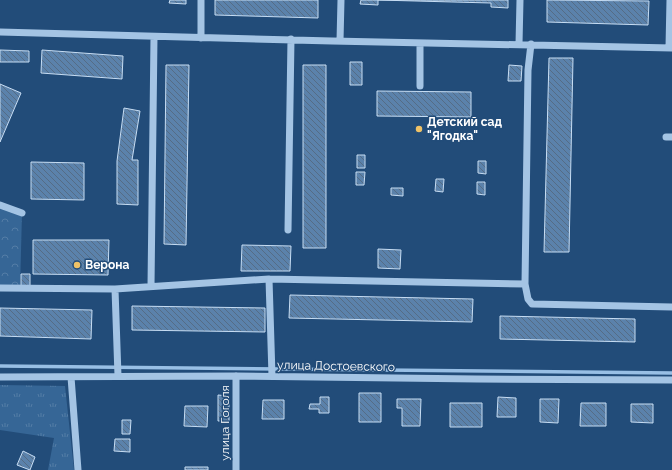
<svg xmlns="http://www.w3.org/2000/svg" width="672" height="470" font-family="Raleway,sans-serif">
  <style>
    .grass { fill: url(#grass-tufts) }
    .park { fill: url(#park-crowns) }
    .lines { fill: none; stroke-linecap: round; stroke-linejoin: round }
    .stream { stroke: #98bfe5; stroke-width: 3.5 }
    .building { fill: url(#building-back-hatch); stroke: #c7ddf3 }
    .minor { stroke: #a4c4e4; stroke-width: 7 }
    .poi-dot { fill: #efc267; stroke: #224c79; stroke-width: 1.5 }
    .labels { text-anchor: middle; stroke-width: 3; stroke-linejoin: round; paint-order: stroke }
    .poi-label { font-size: 12px; font-weight: bold; fill: #fff; stroke: #224c79; text-anchor: start }
    .street-label { font-size: 12px; fill: #fff; stroke: #224c79 }
  </style>
  <defs>
    <pattern id="grass-tufts" width="24" height="20" patternUnits="userSpaceOnUse"><rect width="24" height="20" fill="#366696"/><path d="M3 7l-1-3M5 7V3M7 7l1-3M15 17l-1-3M17 17v-4M19 17l1-3" fill="none" stroke="#547da6"/></pattern>
    <pattern id="park-crowns" width="20" height="18" patternUnits="userSpaceOnUse"><rect width="20" height="18" fill="#366696"/><path d="M2 6a3 3 0 1 1 6 0M12 15a3 3 0 1 1 6 0" fill="none" stroke="#547da6"/></pattern>
    <pattern id="building-back-hatch" width="6" height="6" patternUnits="userSpaceOnUse"><rect width="6" height="6" fill="#5b82ab"/><path d="M-1 5l2 2M0 0l6 6M5-1l2 2" fill="none" stroke="#556c85"/></pattern>
  </defs>
  <rect width="100%" height="100%" fill="#224c79"/>
  <!-- grass -->
  <path class="grass" d="M0,385L65,386L74,470H48L54,438L0,430Z"/>
  <!-- park -->
  <path class="park" d="M0,205L22,213L20,288H0Z"/>
  <g class="lines">
    <!-- stream -->
    <path class="stream" d="M0,366L672,373"/>
  </g>
  <!-- building -->
  <path class="building" d="M170,0H186V4L169,3Z
    M215,0H318V18L215,15Z
    M361,0H508V8L491,7V3L378,0V5L360,4Z
    M547,0L649,1L648,25L547,22Z
    M0,50L29,51V62H0Z
    M42,50L123,56L122,79L41,73Z
    M549,58H573L569,252H544Z
    M350,62H362V85H350Z
    M166,65H189L186,245L164,244Z
    M303,65H326V248H303Z
    M509,65L522,66L521,81H508Z
    M0,84L21,93L0,142Z
    M377,91L471,92V117L377,116Z
    M124,108L140,111L132,160H138V205L117,204V161Z
    M357,155H365V168H357Z
    M478,161H486V174L478,173Z
    M31,162L84,163V200L31,199Z
    M356,172H365L364,185H356Z
    M436,179H444L443,192L435,191Z
    M477,182H485V195L477,194Z
    M391,188H403V196L391,195Z
    M33,240H109L108,275L33,274Z
    M242,245L291,246L290,271H241Z
    M378,249L401,250L400,269L378,268Z
    M21,274H30V286H21Z
    M290,295L473,299L472,322L289,318Z
    M132,306L265,308V332L132,330Z
    M0,308L92,310L91,339L0,336Z
    M500,316L635,319V342L500,339Z
    M359,393H381V422H359Z
    M218,395L229,396V421H218Z
    M320,397H329V413H319V409H309L310,404H320Z
    M498,397L516,398V417H497Z
    M397,399H421L420,426H402V408H397Z
    M540,399H559L558,423L540,422Z
    M263,400H284V419H262Z
    M450,403H482V427H450Z
    M581,403H606V426H580Z
    M631,404H653V423L631,422Z
    M185,406H208L207,427L184,426Z
    M122,420H131L130,434H122Z
    M115,439H130V452L114,451Z
    M23,451L35,457L30,470L17,465Z
    M185,467H208V470H185Z"/>
  <g class="lines">
    <!-- minor -->
    <path class="minor" d="M0,32L332,41L672,48
      M201,38V0
      M340,41L341,0
      M420,43V86
      M519,44L520,0
      M669,47L670,0
      M666,137H672
      M0,205L22,213
      M288,230L291,39
      M269,279L525,284L528,70L531,44
      M525,284L528,299L532,304L672,307
      M151,286L154,37
      M0,288L115,289L118,376
      M115,289L269,279L272,376
      M0,377L236,376L477,379L672,380
      M71,377L78,470
      M236,470V376"/>
  </g>
  <!-- markers -->
  <g class="poi-dot">
    <circle cx="419" cy="129" r="4"/>
    <circle cx="77" cy="265" r="4"/>
  </g>
  <g class="labels">
    <!-- poi labels -->
    <g class="poi-label">
      <text x="427" y="126">Детский сад<tspan x="427" dy="14">"Ягодка"</tspan></text>
      <text x="85" y="269">Верона</text>
    </g>
    <!-- street labels -->
    <g class="street-label">
      <text transform="translate(336 366) rotate(1)" y="4">улица Достоевского</text>
      <text transform="translate(225 423) rotate(-90)" y="4">улица Гоголя</text>
    </g>
  </g>
</svg>
